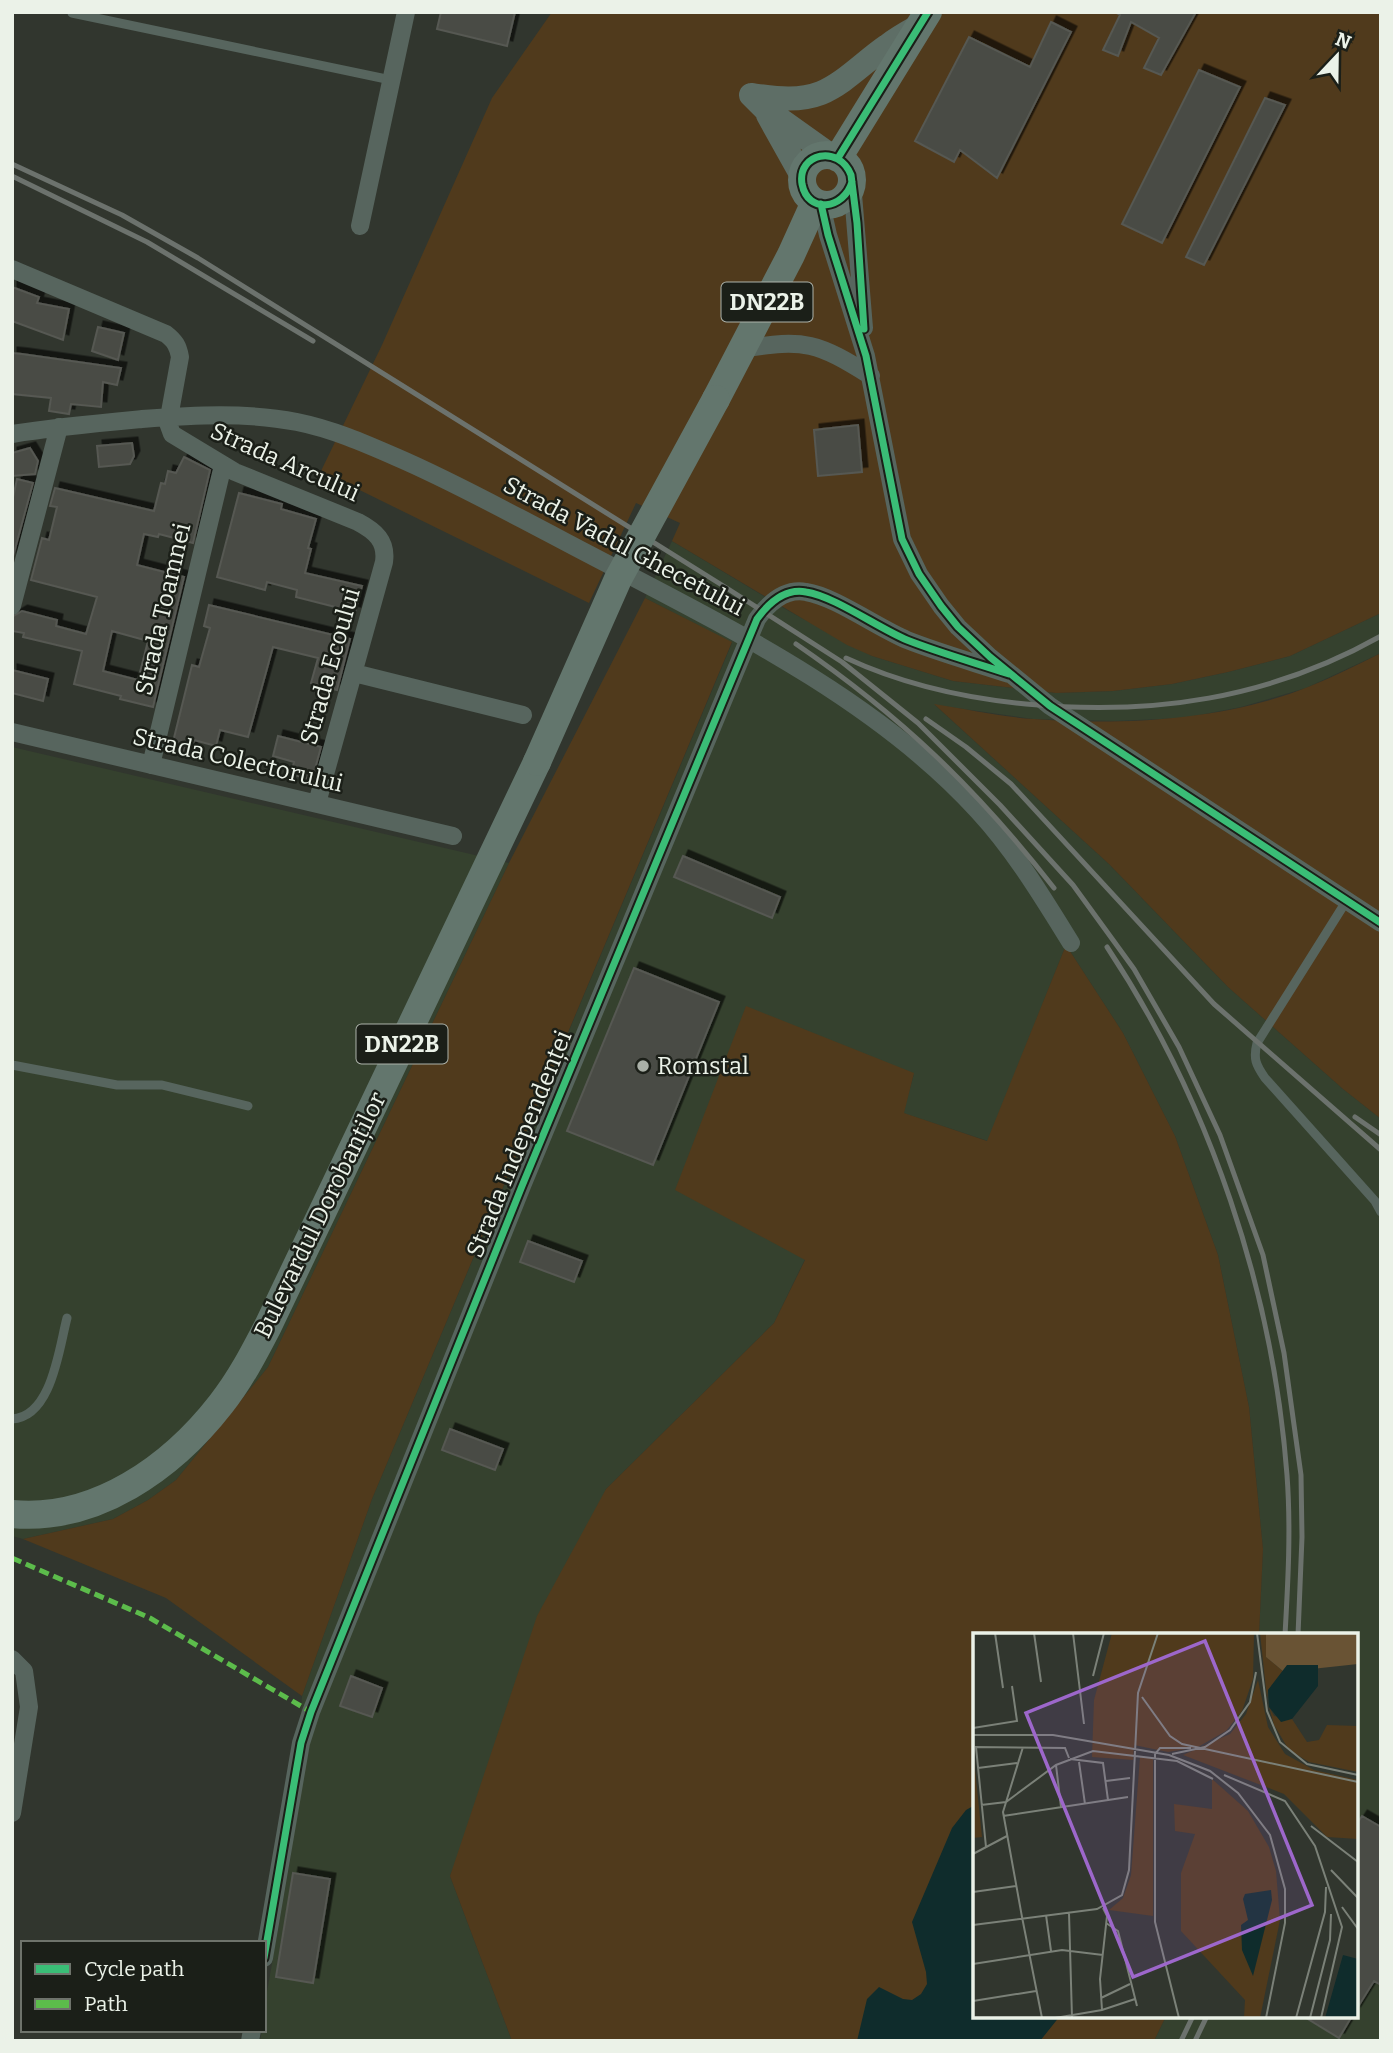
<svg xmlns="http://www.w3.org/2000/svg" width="1393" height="2053" font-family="Bitter,serif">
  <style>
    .built { fill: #35412e }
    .green { fill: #503a1c }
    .water { fill: #0f2c2c }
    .building { fill: #4a4c45; stroke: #565852; stroke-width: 2; fill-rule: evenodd; filter: url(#shadow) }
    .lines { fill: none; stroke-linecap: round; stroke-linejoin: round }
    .service { stroke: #57655e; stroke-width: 9 }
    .minor { stroke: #57655e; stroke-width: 18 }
    .secondary { stroke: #5e6e66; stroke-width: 24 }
    .primary { stroke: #63766d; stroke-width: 28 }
    .rail { stroke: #6c726d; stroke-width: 5 }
    .primary-bridge { stroke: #63766d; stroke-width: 28 }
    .quiet { stroke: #5cbc4b; stroke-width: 5; stroke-dasharray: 10 5; stroke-linecap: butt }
    .cycleway-casing { stroke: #1b1f18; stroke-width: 11 }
    .cycleway { stroke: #3abd76; stroke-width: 7 }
    .poi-dot { fill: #aab0a7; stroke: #1b1f18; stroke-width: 2.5 }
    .labels { text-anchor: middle; stroke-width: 5; stroke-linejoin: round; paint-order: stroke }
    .shield { fill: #1b1f18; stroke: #adb3aa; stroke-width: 2 }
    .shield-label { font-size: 23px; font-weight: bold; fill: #ebf2e8 }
    .street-label { font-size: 24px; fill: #ebf2e8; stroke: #1b1f18 }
    .poi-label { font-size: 24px; fill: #ebf2e8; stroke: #1b1f18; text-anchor: start }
    .inset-road { fill: none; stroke: #7b8178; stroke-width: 2 }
    .view { fill: #9d67cb; fill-opacity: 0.15; stroke: #9d67cb; stroke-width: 3.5 }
    .inset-edge { fill: none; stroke: #ebf2e8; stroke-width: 3.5 }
  </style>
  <defs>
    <filter id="shadow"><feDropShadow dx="5.5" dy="-5.5" stdDeviation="0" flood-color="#0009"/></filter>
  </defs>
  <rect width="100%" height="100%" fill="#31362e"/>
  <!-- built -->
  <path class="built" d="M672,541L787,610L872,656L953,681L1056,693L1113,691L1172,684L1228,672L1290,656L1381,613V653L1306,688L1241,707L1184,718L1115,721L1033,719L935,705L1109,864L1228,987L1343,1089L1381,1119V2041H1154L1166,2016H1356V1635H1259L1263,1549L1249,1407L1218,1255L1175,1136L1123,1033L1066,945L988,1141L903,1113L914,1074L805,1259L774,1323L606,1489L450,1876L512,2041H260L262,2030H264V2009L291,1855L302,1696L372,1499L732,643L645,598Z
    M12,747L509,863L268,1367L176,1480L148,1500L113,1519L23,1539L12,1536Z"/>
  <!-- green -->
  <path class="green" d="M552,12H1381V613L1290,656L1228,672L1172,684L1113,691L1056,693L953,681L872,656L847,645L672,541L680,523L636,503L589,603L321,471L382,345L492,98Z
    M645,598L732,642L372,1499L302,1696L166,1598L23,1539L113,1519L148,1500L176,1480L268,1367L509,863Z
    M1381,653V1119L1343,1089L1228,987L1109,864L934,704C967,709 1001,717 1034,719C1120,726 1227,720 1308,687C1333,677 1357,665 1381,653Z
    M1066,945L1123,1033L1175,1136L1218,1255L1249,1407L1263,1549L1259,1635H975V2016H1166L1154,2041H512L450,1876L537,1616L606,1489L774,1323L805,1260L675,1190L746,1006L914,1073L904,1113L987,1141Z"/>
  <!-- water -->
  <path class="water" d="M975,1805V2016H1060L1040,2041H857L867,1999L879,1987L903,1999L912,2000L921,1994L927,1984L926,1972L912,1922L952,1828L966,1810Z"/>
  <!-- building -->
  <path class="building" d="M441,12H515L507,46L437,29Z
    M1115,12H1196L1161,75L1144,68L1159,38L1131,22L1118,56L1103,50L1120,15Z
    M1051,22L1071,32L997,178L960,150L954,162L915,141L969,37L1030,67Z
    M1199,70L1240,87L1162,243L1122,224Z
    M1265,98L1285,105L1204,265L1186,257Z
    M12,287L39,297L37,303L69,309L63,340L12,321Z
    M98,327L124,333L118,360L92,351Z
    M12,353L22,354L121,368L117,385L103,382L101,407L71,404L69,414L49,411L51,398L12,394Z
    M858,425L862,472L818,476L814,430Z
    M132,443L134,456L130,464L99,467L97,446Z
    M30,448L38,461L35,474L12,476V453Z
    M184,457L210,470L193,543L159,534L158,537L144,534L137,565L184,577L153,707L120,699L121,696L74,684L82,651L23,637L24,633L12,631V617L22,611L57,620L56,626L86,634L97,597L31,580L42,538L49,540L57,507L50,506L55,488L154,511L161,483L165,484L168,471L176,473ZM112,631L148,641L138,680L103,671Z
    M17,479L33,483L12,560V502Z
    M239,493L282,504L281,509L316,519L308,548L311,549L305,573L362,586L355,612L296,597L297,590L267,582L265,590L217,577Z
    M209,605L350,639L337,690L311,683L318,658L273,647L248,737L220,730L216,746L194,740L190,755L171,750L192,665L199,667L210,628L204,626Z
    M12,670L48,679L43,701L12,693Z
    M278,736L321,747L312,780L291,774L294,762L273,756Z
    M683,856L780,897L772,918L674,877Z
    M634,968L719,1002L653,1165L567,1131Z
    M528,1241L582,1261L574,1282L520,1262Z
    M450,1429L503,1449L495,1470L442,1450Z
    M351,1676L382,1688L372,1717L340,1706Z
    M1362,1816L1381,1827V1985L1374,1981L1356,2010V1825Z
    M293,1873L330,1879L313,1983L276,1977Z
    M1303,2016H1352L1339,2038Z"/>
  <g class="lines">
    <!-- service -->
    <path class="service" d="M72,13L391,80
      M1347,900L1257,1043C1253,1059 1256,1065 1265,1078L1375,1201L1381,1212
      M12,1065L117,1085H162L248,1106
      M12,1419C52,1417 59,1348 67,1318"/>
    <!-- minor -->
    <path class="minor" d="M852,182L864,328
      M821,204L828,235L866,356L902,539L919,574L941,606L958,627L990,657L1050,706L1381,923
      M360,226L406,12
      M12,269L166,334C175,341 178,346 180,357L168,423L172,434L235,472L358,522C375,531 387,541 384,562L317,803
      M743,349C805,338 818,343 871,376
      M12,434C55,427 99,423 142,419C194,415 246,412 297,422C332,429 364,443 396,457C452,481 504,510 558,538C699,613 869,691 978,811C1015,851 1043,898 1071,943
      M12,606L59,427
      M354,673L523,715
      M12,732L453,836
      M151,765L223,465
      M12,1659L24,1671L29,1707L12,1813
      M264,1958L301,1743L311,1712L522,1186L757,619C768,604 785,588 806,592C834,596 878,628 907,640C940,653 976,663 1009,674
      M250,2041L252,2030"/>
    <!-- secondary -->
    <path class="secondary" d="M751,95C774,98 798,102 821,93C845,83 865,61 887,46C897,38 908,32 919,26
      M751,95L764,108L830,155
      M768,115L802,176"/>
    <!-- primary -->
    <path class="primary" d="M802 180a25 25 0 1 1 50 0a25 25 0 1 1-50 0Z
      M838,158L928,12
      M716,399L791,255L815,202
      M12,1514C96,1522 172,1467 221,1404C240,1380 254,1353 268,1326L537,762"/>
    <!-- rail -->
    <path class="rail" d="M12,164L122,215L198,258L725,587L842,662L918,723L1000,805L1073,885L1134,969L1179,1047L1220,1135L1263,1255L1284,1353L1301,1475L1302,1537L1298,1635
      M12,176L147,242L313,341
      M796,644C901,716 976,788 1054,888
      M846,658C904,685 963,698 1026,704C1152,716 1269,699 1381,636
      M926,719L966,747L1011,784L1214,1004L1381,1150
      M1107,947C1210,1102 1273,1291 1287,1475C1291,1529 1288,1582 1285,1635
      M1355,1117L1381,1135
      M1181,2041L1193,2016
      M1195,2041L1207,2016"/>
    <!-- primary-bridge -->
    <path class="primary-bridge" d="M537,762L618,579L716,399"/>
    <!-- quiet -->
    <path class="quiet" d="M12,1558L150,1618L311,1712"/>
    <defs>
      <path id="cycleway" d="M838,158L928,12
        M852,182C844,209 808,215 802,184C797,153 839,144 851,175L857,223L864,329
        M821,204L828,235L866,356L902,539L919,574L941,606L958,627L990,657L1050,706L1381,923
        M264,1958L301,1743L311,1712L522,1186L757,619C768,604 785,588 806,592C834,596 878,628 907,640C940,653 976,663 1009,674"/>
    </defs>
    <!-- cycleway casing -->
    <use href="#cycleway" class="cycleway-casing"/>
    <!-- cycleway -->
    <use href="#cycleway" class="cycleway"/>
  </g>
  <!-- markers -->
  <circle class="poi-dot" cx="643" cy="1066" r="7"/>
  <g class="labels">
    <!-- shield labels -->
    <g class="shield">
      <rect x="721.5" y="282.5" width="91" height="39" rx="5"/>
      <rect x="356.5" y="1024.5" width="91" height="39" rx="5"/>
    </g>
    <g class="shield-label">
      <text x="767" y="310">DN22B</text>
      <text x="402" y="1052">DN22B</text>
    </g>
    <!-- street labels -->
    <g class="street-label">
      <text transform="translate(285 462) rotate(24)" y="8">Strada Arcului</text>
      <text transform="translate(624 546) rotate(28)" y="8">Strada Vadul Ghecetului</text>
      <text transform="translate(163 609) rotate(-77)" y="8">Strada Toamnei</text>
      <text transform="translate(330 666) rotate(-74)" y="8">Strada Ecoului</text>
      <text transform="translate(238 760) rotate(13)" y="8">Strada Colectorului</text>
      <text transform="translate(519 1144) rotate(-68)" y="8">Strada Independenței</text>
      <text transform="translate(320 1215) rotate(-64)" y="8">Bulevardul Dorobanților</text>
    </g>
    <!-- poi labels -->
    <g class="poi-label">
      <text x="657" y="1074">Romstal</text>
    </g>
  </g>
  <!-- overview -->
  <g transform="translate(973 1633)">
    <rect width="385" height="385" fill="#31362e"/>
    <path d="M139,0H281L280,46L269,78L253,98L225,114L195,119L161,112L160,127L119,124L121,67ZM287,0H293V24L311,39L295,57L294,65ZM285,47L295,94L312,121L341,137L385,147V206L354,204L311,161L210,122L257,101L273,81ZM296,74L301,83L319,86L334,109L346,107L354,92L385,93V139L336,129L316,117L301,92ZM0,117L9,204L0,205ZM167,124L180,125V283L136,277L150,265L158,242ZM239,146L275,178L296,214L303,238L307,287L287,385H271L272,367L208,298V240L222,201L202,198L201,171L239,176Z" fill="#503a1c"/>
    <path d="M293,0H385V31L311,39L293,24Z" fill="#695334"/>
    <path d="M314,32H345V53L319,86L308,89L296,74L295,57ZM298,257L299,267L280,343L269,317L268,292L275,287L270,266L272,261ZM370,322L385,326V385H352Z" fill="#0f2c2c"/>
    <path class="inset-road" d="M22,0L30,55M61,0L68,49M100,0L111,91M284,0L294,78L307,109L334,131L385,142M120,43L131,0M169,64L197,103L209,111L385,149M0,95L44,88L39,53M0,102H80L196,122L237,138L265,160L297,202L312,256V290L293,385M199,121L232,114L257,97L277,69L283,39M97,126L130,130L135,167M106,129L112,171M83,132L88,174M5,135L44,130M251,142L312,168L342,213L369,294L348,385M133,148L157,145M8,172L33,169L83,132L120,118L204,128L240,146M30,183L155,164M338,193L385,229M13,214L3,114L92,115L96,125M0,221L34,203M358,237L385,265M0,259L43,253M369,274L385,296M96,280L99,385M73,282L78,318M49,284L30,179L50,114M49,284L69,385M133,290L145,298L164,373M0,292L124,276L149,262L156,237L165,60L185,0M0,331L89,317L130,322M128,365L157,351M0,368L63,358M129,377L127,346L134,283L130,275M82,385L129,377L162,366M206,385L182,289V121L187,115H218M323,385L352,279L353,254M337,385L357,307L358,281"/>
    <path class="view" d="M232,8L339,272L160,344L53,80Z"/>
    <rect width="385" height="385" class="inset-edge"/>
  </g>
  <!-- border -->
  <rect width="1393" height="2053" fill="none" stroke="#ebf2e8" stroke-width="28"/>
  <!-- legend -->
  <rect x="21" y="1941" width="245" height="91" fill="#1b1f18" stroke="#6e736b" stroke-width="2"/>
  <rect x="35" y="1964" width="35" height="10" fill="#3abd76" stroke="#6e736b" stroke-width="2"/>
  <text x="84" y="1976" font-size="21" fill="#ebf2e8">Cycle path</text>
  <rect x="35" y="1999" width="35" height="10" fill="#5cbc4b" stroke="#6e736b" stroke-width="2"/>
  <text x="84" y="2011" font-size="21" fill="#ebf2e8">Path</text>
  <!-- north arrow -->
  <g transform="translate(1337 56) rotate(22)" stroke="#1b1f18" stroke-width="5" paint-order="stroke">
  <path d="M0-5L12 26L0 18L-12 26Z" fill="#ebf2e8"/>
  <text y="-10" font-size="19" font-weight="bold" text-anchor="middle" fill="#ebf2e8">N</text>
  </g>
</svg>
